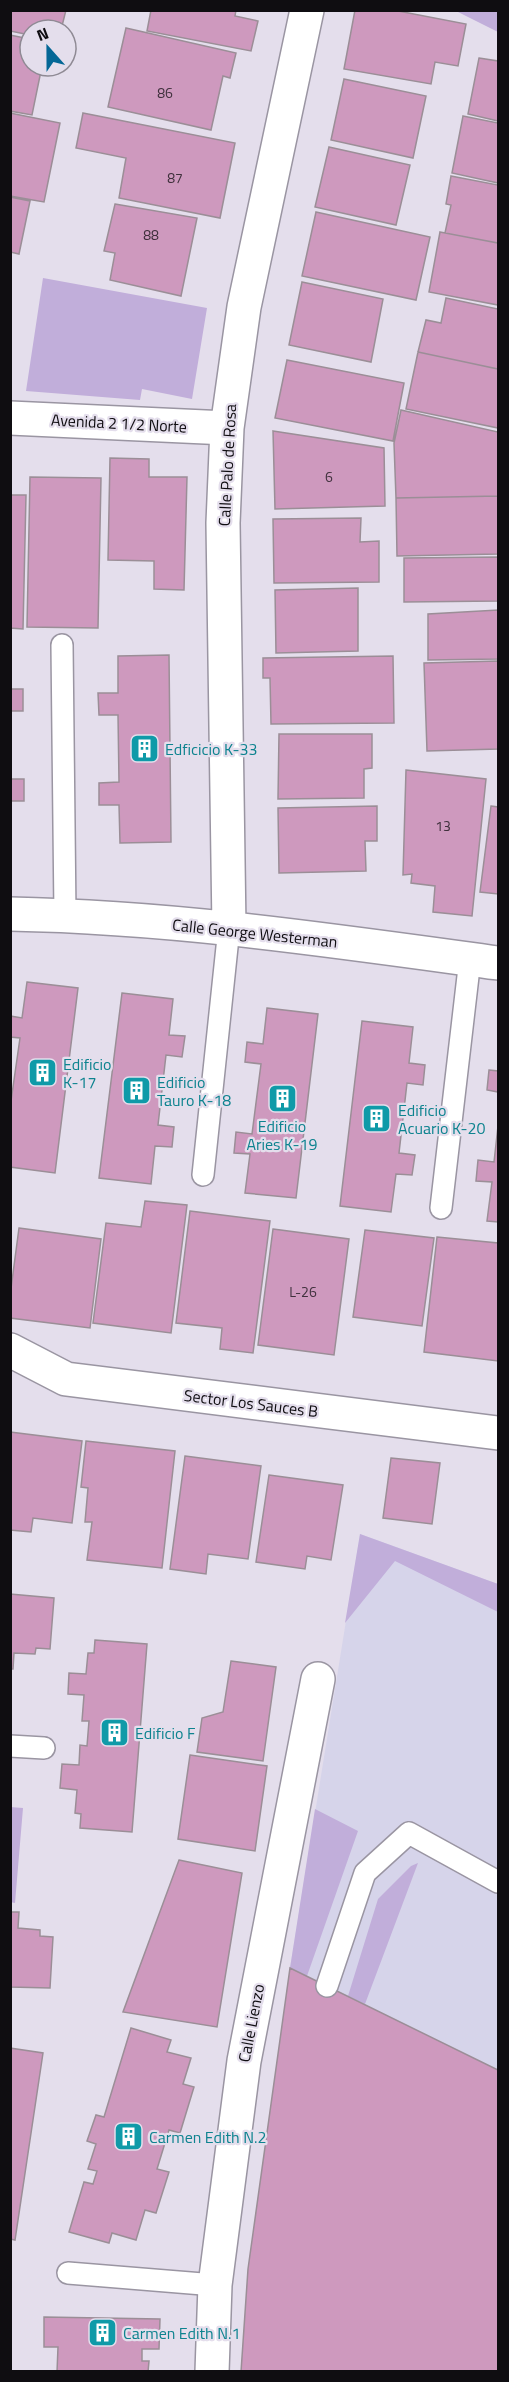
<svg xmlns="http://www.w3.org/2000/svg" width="509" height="2382" font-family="'Titillium Web',sans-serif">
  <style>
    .industrial { fill: #d6d4ea }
    .green { fill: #c1aeda }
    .building { fill: #ce99be; stroke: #9b8e97; stroke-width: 1.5 }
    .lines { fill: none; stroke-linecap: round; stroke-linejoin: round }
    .lane-casing { stroke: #9a95a2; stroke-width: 24 }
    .street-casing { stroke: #9a95a2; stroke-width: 36 }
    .path { stroke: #a39ea9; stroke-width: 4; stroke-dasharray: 1.5 4.5; stroke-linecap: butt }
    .lane { stroke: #fff; stroke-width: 21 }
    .street { stroke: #fff; stroke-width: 33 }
    .labels { text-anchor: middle; stroke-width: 4.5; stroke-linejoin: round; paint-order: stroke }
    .number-label { font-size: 14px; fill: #3f303c }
    .street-label { font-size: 16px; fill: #0f0d11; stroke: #e4deec }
    .culture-label { font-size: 16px; fill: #0d838f; stroke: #e4deec; text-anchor: start }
  </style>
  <rect width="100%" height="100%" fill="#e4deec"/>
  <!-- industrial -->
  <path class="industrial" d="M360,1534L498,1584V2371L241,2372L248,2269L290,1968Z"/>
  <!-- green -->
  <path class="green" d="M456,11H498V32Z
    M43,278L207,308L192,399L142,389L140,400L26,391Z
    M360,1534L498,1584V1612L395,1561L345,1623Z
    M10,1807L23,1808L15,1903L10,1902Z
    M315,1809L358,1831L307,1976L290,1968Z
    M418,1863L365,2004L348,1996L378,1899L411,1866Z"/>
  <!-- building -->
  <path class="building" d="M10,10H66L61,30H30V35L10,31Z
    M151,10H236L235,16L258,21L251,51L147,31Z
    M355,10H393L466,24L458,66L435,62L431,84L344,69Z
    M126,28L236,53L230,78L223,76L211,130L108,107Z
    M10,35L30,39V66H42L32,115L10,111Z
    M479,58L498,61V121L468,114Z
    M344,79L426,96L413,158L331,140Z
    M10,113L60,123L44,202L10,196Z
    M83,113L235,143L220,218L119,198L126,158L76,148Z
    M463,116L498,123V183L452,173Z
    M329,147L410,165L396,225L315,207Z
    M451,176L498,185V243L445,233L451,205L446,204Z
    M10,197L30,201L19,254L10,252Z
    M115,204L197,218L181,296L110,280L115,253L104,251Z
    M316,212L430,237L416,300L302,276Z
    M440,232L498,243V305L429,292Z
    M302,282L383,299L371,362L289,345Z
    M446,298L498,309V369L418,352L426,320L441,323Z
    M418,352L498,369V428L406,409Z
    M287,360L404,383L393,441L275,418Z
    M401,410L498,432V496L396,498L394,443Z
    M273,431L384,448L385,506L275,509Z
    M110,458L149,459V477H187L184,590L154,589V561L108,560Z
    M30,477L101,478L98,628L27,627Z
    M10,495H26L23,629L10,628Z
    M498,496V554L397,556L396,498Z
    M361,518L360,542L379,541V582L274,583L273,519Z
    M498,557V601L404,602V558Z
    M358,588V651L276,653L275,590Z
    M498,610V659L428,660V614Z
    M169,655L171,842L120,843L119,805H99V783L119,782L118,715H99L98,693H118V656Z
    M393,656L394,723L271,724L270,678H263V658Z
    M498,661V749L427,751L424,663Z
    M10,689H23V711H10Z
    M279,734H372V768L364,769V798L278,799Z
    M406,770L486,779L472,916L433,912L435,886L411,883L412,874L403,875Z
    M10,779H24V801H10Z
    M377,806V841H365L366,871L279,873L278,808Z
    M491,806L498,807V894L480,892Z
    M27,982L78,988L55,1173L10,1167V1108L20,1038L10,1037V1016L22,1018Z
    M122,993L173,999L169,1035L185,1036L182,1057L166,1055L158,1125L174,1127L172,1147L155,1146L151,1184L99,1178Z
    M267,1008L318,1014L296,1198L245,1193L250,1154L234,1153L236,1132L252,1134L261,1064L245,1062L247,1042L263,1044Z
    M362,1021L413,1027L409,1063L425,1065L423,1085L407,1083L399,1153L415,1155L412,1175L396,1174L391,1212L340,1206Z
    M489,1070L498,1071V1092L487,1090Z
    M498,1126V1222L487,1221L492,1182L476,1181L478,1160L494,1162Z
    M145,1201L187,1205L171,1333L93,1323L106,1223L141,1227Z
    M190,1211L270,1221L253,1353L220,1349L222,1328L176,1323Z
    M19,1228L101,1239L90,1328L10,1318V1296Z
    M273,1229L349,1239L334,1355L258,1345Z
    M365,1230L434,1238L422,1326L353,1317Z
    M437,1237L498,1243V1361L424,1352Z
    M10,1432L82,1441L72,1523L33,1518L31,1532L10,1530Z
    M86,1441L175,1451L162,1568L87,1560L92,1522H85L88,1488L81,1487Z
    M185,1456L261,1466L248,1559L208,1554L206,1574L170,1569Z
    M391,1458L440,1463L432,1524L383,1518Z
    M269,1475L343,1485L331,1560L307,1556L305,1569L256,1562Z
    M10,1594L54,1598L50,1649L36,1648L35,1654L14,1653L13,1669H10Z
    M95,1640L147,1644L132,1832L80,1828L81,1814L75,1813L77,1790L60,1788L62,1764L79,1765L80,1745L87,1746L89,1721H82L84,1695L68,1694L69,1673L86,1674L88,1653H94Z
    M231,1661L276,1667L263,1761L197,1752L202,1718L223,1712Z
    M190,1755L267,1766L255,1851L178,1839Z
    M179,1860L242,1873L217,2027L123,2012Z
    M10,1912H19L18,1928L40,1930V1936L53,1937L50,1988L10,1987Z
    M290,1968L498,2070V2372H241L248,2269Z
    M131,2028L171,2040L167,2052L191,2058L183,2084L194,2087L180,2133L169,2130L157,2169L169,2172L156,2213L145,2210L136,2240L112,2233L109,2243L69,2232L84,2182L93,2184L97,2171L88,2169L96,2144L87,2141L96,2115L104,2117Z
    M10,2048L43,2053L15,2240L10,2239Z
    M44,2317L160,2319L159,2349H142V2361H149L148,2372H57L58,2347H44Z"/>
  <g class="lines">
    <defs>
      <path id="lane" d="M62,645L65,915
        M203,1175L229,928
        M441,1208L470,959
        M10,1746L44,1748
        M327,1986L365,1873L409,1833L498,1882
        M68,2273L215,2285"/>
      <path id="street" d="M10,418L227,428
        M10,914C174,917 336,941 498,963
        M229,928L223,523L227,428L244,307L307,10
        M10,1350L66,1379L498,1433
        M212,2372L215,2285L244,2061L318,1679"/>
    </defs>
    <!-- lane casing -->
    <use href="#lane" class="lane-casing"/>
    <!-- street casing -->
    <use href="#street" class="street-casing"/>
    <!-- path -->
    <path class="path" d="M481,10H482"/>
    <!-- lane -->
    <use href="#lane" class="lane"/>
    <!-- street -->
    <use href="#street" class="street"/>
  </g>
  <!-- icons -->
  <defs>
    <symbol id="building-square" viewBox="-11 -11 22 22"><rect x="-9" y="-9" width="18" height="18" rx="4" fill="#0f9aa8" stroke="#e4deec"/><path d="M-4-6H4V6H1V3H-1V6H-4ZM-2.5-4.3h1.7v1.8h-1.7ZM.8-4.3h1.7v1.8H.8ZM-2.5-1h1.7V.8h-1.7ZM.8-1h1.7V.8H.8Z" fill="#fff"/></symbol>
  </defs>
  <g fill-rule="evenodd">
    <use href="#building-square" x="128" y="732" width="33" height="33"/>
    <use href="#building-square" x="26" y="1056" width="33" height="33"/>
    <use href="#building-square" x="120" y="1074" width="33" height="33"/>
    <use href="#building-square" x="266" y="1082" width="33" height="33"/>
    <use href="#building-square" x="360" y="1102" width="33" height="33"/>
    <use href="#building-square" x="98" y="1716" width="33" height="33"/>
    <use href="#building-square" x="112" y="2120" width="33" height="33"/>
    <use href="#building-square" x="86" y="2316" width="33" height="33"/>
  </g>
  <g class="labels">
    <!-- number labels -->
    <g class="number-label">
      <text x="165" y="98">86</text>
      <text x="175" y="183">87</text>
      <text x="151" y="240">88</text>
      <text x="329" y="482">6</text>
      <text x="443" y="831">13</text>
      <text x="303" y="1297">L-26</text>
    </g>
    <!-- street labels -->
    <g class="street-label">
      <text transform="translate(119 423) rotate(3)" y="6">Avenida 2 1/2 Norte</text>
      <text transform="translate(227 465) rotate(-87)" y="6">Calle Palo de Rosa</text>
      <text transform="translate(255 933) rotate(6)" y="6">Calle George Westerman</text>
      <text transform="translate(251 1403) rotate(7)" y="6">Sector Los Sauces B</text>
      <text transform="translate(251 2023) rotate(-79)" y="6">Calle Lienzo</text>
    </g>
    <!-- culture labels -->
    <g class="culture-label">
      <text x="165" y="755">Edficicio K-33</text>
      <text x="63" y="1070">Edificio<tspan x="63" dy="18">K-17</tspan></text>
      <text x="157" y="1088">Edificio<tspan x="157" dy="18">Tauro K-18</tspan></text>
      <text x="398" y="1116">Edificio<tspan x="398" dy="18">Acuario K-20</tspan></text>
      <text x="282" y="1132" text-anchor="middle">Edificio<tspan x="282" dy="18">Aries K-19</tspan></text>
      <text x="135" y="1739">Edificio F</text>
      <text x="149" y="2143">Carmen Edith N.2</text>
      <text x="123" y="2339">Carmen Edith N.1</text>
    </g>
  </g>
  <!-- border -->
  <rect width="509" height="2382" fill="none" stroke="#0f0d11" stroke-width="24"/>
  <!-- north arrow -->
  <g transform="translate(48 48) rotate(339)"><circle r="28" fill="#e4deec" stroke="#8f8a94" stroke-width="1.5"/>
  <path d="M0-4.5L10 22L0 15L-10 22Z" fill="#046796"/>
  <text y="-9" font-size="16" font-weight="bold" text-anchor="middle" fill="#0f0d11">N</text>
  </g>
</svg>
